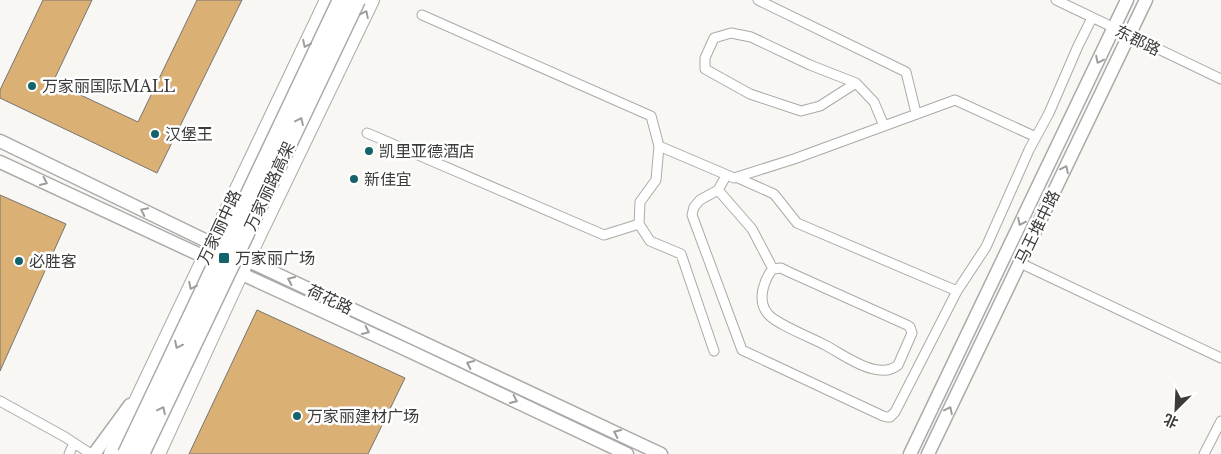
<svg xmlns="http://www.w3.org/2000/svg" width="1221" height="454" font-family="'Libre Baskerville','Noto Sans SC',serif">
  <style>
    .building { fill: #dab075; stroke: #777472 }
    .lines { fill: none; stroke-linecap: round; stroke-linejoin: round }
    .street-casing { stroke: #acaaa7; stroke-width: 11 }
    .secondary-casing { stroke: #acaaa7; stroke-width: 15 }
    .primary-casing { stroke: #acaaa7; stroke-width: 16 }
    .street { stroke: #fff; stroke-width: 9 }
    .secondary { stroke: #fff; stroke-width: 12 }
    .primary { stroke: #fff; stroke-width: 14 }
    .highway-bridge-casing { stroke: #acaaa7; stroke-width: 19; stroke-linecap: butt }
    .highway-bridge { stroke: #fff; stroke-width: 16 }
    .oneway { stroke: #9e9d9c }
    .poi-dot { fill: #15636a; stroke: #fff; stroke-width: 2 }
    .labels { text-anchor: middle; stroke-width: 5; stroke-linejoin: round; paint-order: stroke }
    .street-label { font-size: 16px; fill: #3c3b3a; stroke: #fff }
    .poi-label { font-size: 16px; fill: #3c3b3a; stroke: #fff; text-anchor: start }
  </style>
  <rect width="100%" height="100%" fill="#f9f7f3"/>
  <!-- building -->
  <path class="building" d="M43,0H92L53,82L138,122L197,0H242L157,173L0,98V90Z
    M0,195L66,224L0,371Z
    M257,310L405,378L368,454H189Z"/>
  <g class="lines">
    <defs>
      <path id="street" d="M758,0L906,72L916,113
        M1056,0L1221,79
        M422,15L651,116L659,146L734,178L794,159L955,100L1036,137
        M856,83L820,106L801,111L750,94L705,69V58L714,38L731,33L751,37L810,65L856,83L874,102L884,126
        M367,133L604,235L639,224
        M659,146L656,180L640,202L639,224L650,241L681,254L714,351
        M726,176L718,190L700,200L694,207L692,215L742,350L883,416L887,417H890L895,412L957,291L986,247L1029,150L1049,113L1078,46L1092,18
        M738,178L774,194L797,223L957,291
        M718,190L752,229L773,269L781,268L789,272L907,325L910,327L912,333L898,365C891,371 881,371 873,369C856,365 840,353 825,345C812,338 776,324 768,314C762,307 761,298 763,289C765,281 768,274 773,269
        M1020,263L1221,358
        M0,401L65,437L91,454
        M69,454L74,443
        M1204,454L1221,421"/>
      <path id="secondary" d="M0,141L219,247
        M0,162L213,261
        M238,256L661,454
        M231,269L407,350L627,454
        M94,454L130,405
        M910,454L1127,0
        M928,454L1146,0"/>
      <path id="primary" d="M111,454L327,0
        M158,454L247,260L372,0"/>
    </defs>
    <!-- street casing -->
    <use href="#street" class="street-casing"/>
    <!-- secondary casing -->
    <use href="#secondary" class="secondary-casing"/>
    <!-- primary casing -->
    <use href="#primary" class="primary-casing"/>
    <!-- street -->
    <use href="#street" class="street"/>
    <!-- secondary -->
    <use href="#secondary" class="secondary"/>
    <!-- primary -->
    <use href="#primary" class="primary"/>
    <defs>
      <path id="highway-bridge" d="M126,454L341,0
        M141,454L357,0"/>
    </defs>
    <!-- highway-bridge casing -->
    <use href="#highway-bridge" class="highway-bridge-casing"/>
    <!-- highway-bridge -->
    <use href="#highway-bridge" class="highway-bridge"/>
  </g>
  <!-- one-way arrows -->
  <defs><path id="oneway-chevron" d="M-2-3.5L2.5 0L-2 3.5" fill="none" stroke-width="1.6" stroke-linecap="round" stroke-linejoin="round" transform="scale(1.25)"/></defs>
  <g class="oneway">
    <use href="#oneway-chevron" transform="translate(365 14) rotate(-64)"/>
    <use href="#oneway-chevron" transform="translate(306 44) rotate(115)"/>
    <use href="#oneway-chevron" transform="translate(1099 60) rotate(116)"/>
    <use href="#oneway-chevron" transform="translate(300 121) rotate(-65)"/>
    <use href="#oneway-chevron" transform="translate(1065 169) rotate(-64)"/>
    <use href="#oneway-chevron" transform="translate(44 182) rotate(25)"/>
    <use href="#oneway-chevron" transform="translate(144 211) rotate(-154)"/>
    <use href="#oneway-chevron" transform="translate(1021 222) rotate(116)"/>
    <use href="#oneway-chevron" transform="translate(291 280) rotate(-155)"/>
    <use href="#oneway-chevron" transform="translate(192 286) rotate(116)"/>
    <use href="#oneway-chevron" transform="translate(366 331) rotate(25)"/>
    <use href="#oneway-chevron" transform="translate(178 345) rotate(116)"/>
    <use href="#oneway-chevron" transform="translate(470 364) rotate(-155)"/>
    <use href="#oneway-chevron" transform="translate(514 400) rotate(25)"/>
    <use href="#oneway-chevron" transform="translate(162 410) rotate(-64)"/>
    <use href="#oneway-chevron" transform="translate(949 410) rotate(-64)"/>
    <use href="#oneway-chevron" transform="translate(617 433) rotate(-155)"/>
  </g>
  <!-- markers -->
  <g class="poi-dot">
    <circle cx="32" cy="86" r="5"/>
    <circle cx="155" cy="134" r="5"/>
    <circle cx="369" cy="151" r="5"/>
    <circle cx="354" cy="179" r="5"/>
    <rect x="218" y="252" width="12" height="12" rx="2.5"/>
    <circle cx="19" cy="261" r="5"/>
    <circle cx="297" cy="416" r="5"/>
  </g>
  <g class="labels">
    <!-- street labels -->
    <g class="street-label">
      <text transform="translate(1138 40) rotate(26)" y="6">东郡路</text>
      <text transform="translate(269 186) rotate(-65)" y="6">万家丽路高架</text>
      <text transform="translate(219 227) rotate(-65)" y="6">万家丽中路</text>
      <text transform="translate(1037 227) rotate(-64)" y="6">马王堆中路</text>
      <text transform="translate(330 299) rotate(25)" y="6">荷花路</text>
    </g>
    <!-- poi labels -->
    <g class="poi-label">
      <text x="42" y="92">万家丽国际MALL</text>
      <text x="165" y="140">汉堡王</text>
      <text x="379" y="157">凯里亚德酒店</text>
      <text x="364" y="185">新佳宜</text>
      <text x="235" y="264">万家丽广场</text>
      <text x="29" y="267">必胜客</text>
      <text x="307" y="422">万家丽建材广场</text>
    </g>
  </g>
  <!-- north arrow -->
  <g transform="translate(1176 409) rotate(204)" stroke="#ffffff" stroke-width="4" paint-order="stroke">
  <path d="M0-4L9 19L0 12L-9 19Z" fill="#3c3b3a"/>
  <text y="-8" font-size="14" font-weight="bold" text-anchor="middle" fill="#3c3b3a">北</text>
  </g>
</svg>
